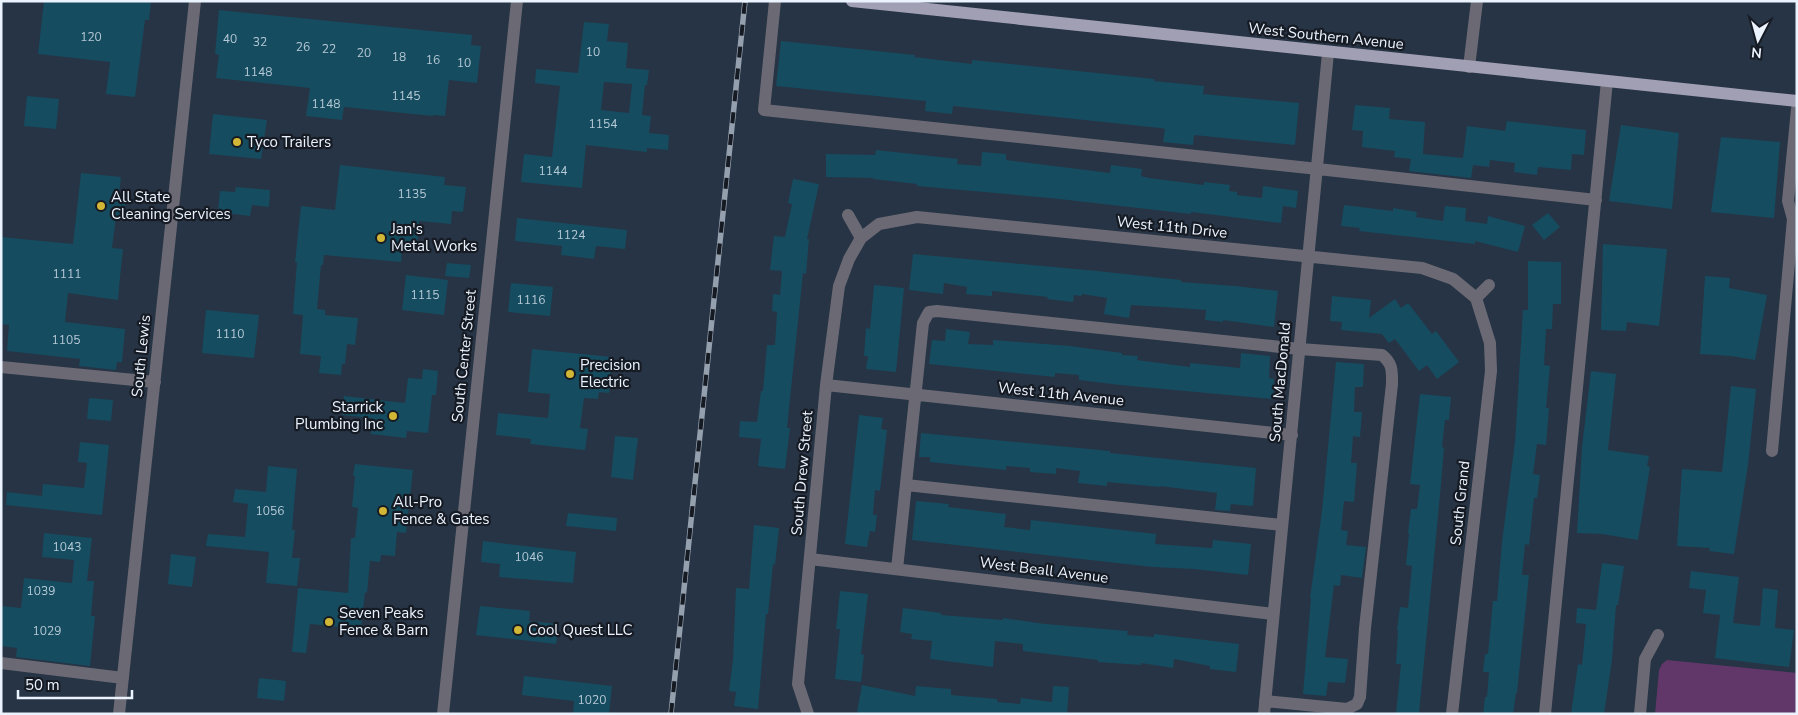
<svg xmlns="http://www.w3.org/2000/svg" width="1798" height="715" font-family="'Nunito Sans',sans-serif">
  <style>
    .green { fill: #613669 }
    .building { fill: #164c5f; fill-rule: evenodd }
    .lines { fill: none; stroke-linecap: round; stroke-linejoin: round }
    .minor { stroke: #6b6a74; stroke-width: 12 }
    .major { stroke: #a19fb4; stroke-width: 12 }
    .rail-casing { stroke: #95a0ae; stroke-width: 5.5 }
    .rail { stroke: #161b23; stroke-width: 4; stroke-dasharray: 11; stroke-linecap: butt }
    .poi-dot { fill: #d2b635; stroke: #161b23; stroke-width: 2 }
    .labels { text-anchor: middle; stroke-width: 4.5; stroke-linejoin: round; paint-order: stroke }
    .number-label { font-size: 12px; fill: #b6c9d7 }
    .street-label { font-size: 15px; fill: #ebf3ff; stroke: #161b23 }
    .poi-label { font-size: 15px; fill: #ebf3ff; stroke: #161b23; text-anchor: start }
  </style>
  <rect width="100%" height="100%" fill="#273445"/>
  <!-- green -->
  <path class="green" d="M1667,660L1797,673V714H1655L1659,670L1662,664Z"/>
  <!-- building -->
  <path class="building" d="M44,1H151L149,20H145L135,97L106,94L110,62L38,54Z
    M219,10L472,35L471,45L481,46L477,83L449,80L445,116L434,115L433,116L344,107L342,120L306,116L310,88L216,78L219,55L215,54Z
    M584,22L609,24L607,41L628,43L626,68L649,70L647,85H645L642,115L651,116L649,133L669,135L668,150L647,148V152L586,145L582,188L521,182L524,154L552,157L560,86L535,83L536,69L578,73ZM604,82L632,84L629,113L601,110Z
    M781,41L915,55L914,57L972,64V60L1154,79V81L1204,86L1203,94L1299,103L1295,145L1194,135L1193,145L1163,142L1165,129L1160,128L953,106L952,114L925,111L926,101L776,86Z
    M27,96L59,99L56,129L24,126Z
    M1355,105L1390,108L1389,119L1425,122L1423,154L1463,158L1467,126L1505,131L1507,121L1586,130L1584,155L1572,154L1571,170L1538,167L1537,175L1514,172L1515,163L1490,160L1489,167L1473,165L1471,178L1409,171L1411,159L1394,157L1395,151L1362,147L1363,131L1352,130Z
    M213,114L267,120L261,159L209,154Z
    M1621,125L1679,133L1672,209L1609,201Z
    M1721,137L1780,142L1774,218L1711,212Z
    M876,150L958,159L957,164L981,166L982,152L1006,154V160L1110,173L1111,165L1142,169L1141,176L1149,178L1204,185V182L1230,185L1229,191L1237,192V195L1262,198L1263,186L1298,191L1296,208L1283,206L1281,223L1191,212V214L1050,198L917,186V184L873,179V178L826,177V154L875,155Z
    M340,165L445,177L444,185L466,187L463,212L452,211L451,224L419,221L417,250L402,248L401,262L324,255L323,265H321L317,309L325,310V315L358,318L355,345L347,344L345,364H342L341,375L319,373L321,356L300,354L303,315L293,314L297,262H295L301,206L335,210Z
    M81,173L121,177L119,194L127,195L124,218L116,217L112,248L123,249L120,277L118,300L68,293L65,322L125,329L122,362H117L116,370L79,366L80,359L7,351L9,325L1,324V237L73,244Z
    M793,179L819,184L807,239H809L806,274L803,273L787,428H790L785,469L758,466L761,439L739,437L740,421L757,422L761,391H763L767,345H775L777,312L772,311L773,294L780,295L782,271L770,270L774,236L785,237L792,204L788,203Z
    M236,187L270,190L269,207L252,205L250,216L218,212L220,191L235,192Z
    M1344,205L1393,211V208L1417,212L1416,217L1443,221L1445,206L1466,208L1465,221L1487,224L1488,216L1525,226L1518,252L1475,241V244L1359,231L1360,228L1341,226Z
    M1548,213L1560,227L1544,240L1532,225Z
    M517,218L627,230L625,249L596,246L594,259L561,255L562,246L515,241Z
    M1603,244L1667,249L1659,326L1627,322L1626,331L1601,330Z
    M913,254L1097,271L1181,280V282L1235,286L1278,291L1274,327L1223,320V322L1205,320L1206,310L1179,308L1131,305L1129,318L1104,314L1107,298L1082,294L1081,296L1074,295L1073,302L1047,299L1048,297L992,291V296L966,294L967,287L944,283L943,294L909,290Z
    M1528,261L1561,262V304H1553L1552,329H1546L1544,365L1550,366L1546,408H1549L1546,445L1537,444L1533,474L1540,475L1537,498H1534L1529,545L1525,544L1522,575H1529L1517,693H1516L1513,714H1483L1485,697H1487L1489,672H1483L1485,654H1488L1493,601H1497L1502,542L1515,442L1523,310H1528Z
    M447,263L471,265L469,278L445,276Z
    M406,275L448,280L444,315L402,310Z
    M1705,276L1730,278L1729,288L1767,295L1755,360L1731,356L1700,354Z
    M511,283L553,287L550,316L508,312Z
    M874,285L904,288L896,372L866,369L868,356H864L866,328L870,329Z
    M1332,296L1371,300L1369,318L1395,299L1401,308L1408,303L1432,334L1436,331L1459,362L1437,379L1427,365L1419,371L1395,339L1389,343L1382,334L1341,330L1342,322L1330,321Z
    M206,310L259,315L254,358L202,353Z
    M946,329L970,332L968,344L993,345V340L1070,346L1122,353V355L1138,356L1137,360L1190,367V363L1240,368L1241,353L1270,356L1269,378L1274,379L1273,399L1120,385L1079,380V375L1055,373V377L929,364L932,340L945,341Z
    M532,349L612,357L609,393L599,392L598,399L584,398L580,428L588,429L585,450L530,444L531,439L496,435L498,413L548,418L550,394L528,392Z
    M1336,362L1364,364L1363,387H1355L1354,412H1362L1360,437L1353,436L1351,463H1357L1354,502L1344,501L1341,530L1348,531L1346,545L1366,547L1362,578L1341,575L1340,586L1334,585L1325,657L1348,659L1345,683L1328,682L1326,696L1303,694L1311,598H1310L1322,511Z
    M423,369L438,371L436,395H432L428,433L407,431L406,438L371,434L372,418L342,415L344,396L405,403L408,378L422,379Z
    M1591,371L1616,374L1608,450L1649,456L1647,466L1650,467L1638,540L1602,534L1577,533L1582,447Z
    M1731,386L1756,389L1748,465L1734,554L1709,551L1710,548L1677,546L1682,469L1722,472Z
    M1420,394L1451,397L1449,420H1445L1442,447L1444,448L1440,495L1419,714H1396L1401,664H1396L1398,631L1397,630L1400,607L1408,608L1412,566L1406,565L1409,533H1408L1411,509H1417L1420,485L1410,484Z
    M89,398L113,400L111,421L87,419Z
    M859,415L883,418L881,429L887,430L880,491L875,490L873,515H877L875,532L870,531L867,547L845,544Z
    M921,433L1110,451V453L1256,468L1253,506L1231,504L1230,511L1215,510L1217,493L1160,486V487L1107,482V486L1078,483L1080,471L1056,468V474L1030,472V468L1006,466V470L930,462V457H919Z
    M615,436L638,438L633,480L611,477Z
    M80,442L109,445L102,515L6,505L7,492L42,496L43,484L84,488L87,463L78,462Z
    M355,464L413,470L406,533L397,532L395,556L381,555L380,562L370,561L367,593L365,592L361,629L310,624L306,653L292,652L298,588L348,593L351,538H355L358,508L352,507L355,476H353Z
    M268,466L297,469L292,530H295L292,558H300L297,586L266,583L269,552L206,546L208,534L245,537L248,504L233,502L235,489L266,492Z
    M916,501L949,504L948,507L1006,514L1004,527L1030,530L1031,520L1156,534L1155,544L1212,548L1213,540L1251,544L1248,575L1194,569L1153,567L912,540Z
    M568,513L617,518L616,531L566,526Z
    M754,525L779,528L775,565L773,564L768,614H766L758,709L734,706L736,692L729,691L733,659L736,588L749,589Z
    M44,533L92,538L87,581H94L91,616H95L90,666L16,657L17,648L1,646V606L21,608L24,578L72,583L74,560L42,557Z
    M483,541L576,552L573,583L499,577L500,564L481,562Z
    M171,554L196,557L192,587L168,584Z
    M1602,563L1624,566L1618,605H1616L1612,660L1604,714H1571L1578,664L1582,665L1586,624L1576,623L1577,608L1596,610Z
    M1691,571L1739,577L1733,623L1760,626L1763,588L1778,590L1775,628L1794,630L1789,667L1715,658L1720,615L1703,613L1706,590L1689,588Z
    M840,591L868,594L861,654L864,655L861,682L835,679L840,629H836Z
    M480,606L530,611L529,621L559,624L556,644L476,635Z
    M903,608L941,613V615L1003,620V618L1045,624L1128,631L1127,635L1154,637V634L1239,644L1236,672L1210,669V666L1174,659L1173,668L1141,663V665L1098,662V660L1023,651V644L995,641L993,667L930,659L932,641L911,639L912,634L900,632Z
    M524,676L612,686L609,714H573L574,701L522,695Z
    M259,678L286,681L284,701L257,698Z
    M862,685L915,696L916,686L951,689V695L997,699V702L1020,704L1021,698L1052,702L1053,686L1069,687L1067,714H864L857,712Z"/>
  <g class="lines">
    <!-- minor -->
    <path class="minor" d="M775,1L764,110L1318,169L1596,200
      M1469,67L1477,1
      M848,215L861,238
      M1476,298L1489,285
      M1,367L155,382
      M826,385L1292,435
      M1772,451L1793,219L1788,201L1797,109
      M906,485L1282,525
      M810,559L1273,614
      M897,569L923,323L929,312L937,311L1300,349L1382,355C1393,364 1392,371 1392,384L1365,628L1360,697L1357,704L1347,709L1265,701
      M1,663L123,678
      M119,714L195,1
      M443,714L517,1
      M808,714L798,684L826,385L839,286L849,259L861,238L879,224L917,217L1422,268L1453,279L1476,298
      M1264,714L1328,53
      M1452,714L1491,371L1490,343L1476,298
      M1545,714L1607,81
      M1640,714L1645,659L1658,635"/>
    <!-- major -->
    <path class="major" d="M852,1L1797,101"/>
    <defs>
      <path id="rail" d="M671,714L745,1"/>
    </defs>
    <!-- rail casing -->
    <use href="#rail" class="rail-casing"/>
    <!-- rail -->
    <use href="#rail" class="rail"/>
  </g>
  <!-- markers -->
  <g class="poi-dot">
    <circle cx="237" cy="142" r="5"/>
    <circle cx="101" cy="206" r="5"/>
    <circle cx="381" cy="238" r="5"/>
    <circle cx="570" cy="374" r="5"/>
    <circle cx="393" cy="416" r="5"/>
    <circle cx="383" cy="511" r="5"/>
    <circle cx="329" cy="622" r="5"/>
    <circle cx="518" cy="630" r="5"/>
  </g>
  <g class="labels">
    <!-- number labels -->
    <g class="number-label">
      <text x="91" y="41">120</text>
      <text x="230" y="43">40</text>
      <text x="260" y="46">32</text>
      <text x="303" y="51">26</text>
      <text x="329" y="53">22</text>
      <text x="593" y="56">10</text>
      <text x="364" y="57">20</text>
      <text x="399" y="61">18</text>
      <text x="433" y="64">16</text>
      <text x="464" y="67">10</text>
      <text x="258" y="76">1148</text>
      <text x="406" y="100">1145</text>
      <text x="326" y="108">1148</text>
      <text x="603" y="128">1154</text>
      <text x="553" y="175">1144</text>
      <text x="412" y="198">1135</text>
      <text x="571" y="239">1124</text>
      <text x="67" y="278">1111</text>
      <text x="425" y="299">1115</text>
      <text x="531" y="304">1116</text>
      <text x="230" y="338">1110</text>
      <text x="66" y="344">1105</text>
      <text x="270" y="515">1056</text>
      <text x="67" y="551">1043</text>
      <text x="529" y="561">1046</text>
      <text x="41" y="595">1039</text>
      <text x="47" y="635">1029</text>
      <text x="592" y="704">1020</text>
    </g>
    <!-- street labels -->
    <g class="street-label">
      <text transform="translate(1326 36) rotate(6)" y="5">West Southern Avenue</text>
      <text transform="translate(1172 227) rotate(6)" y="5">West 11th Drive</text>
      <text transform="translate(141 356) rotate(-84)" y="5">South Lewis</text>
      <text transform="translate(464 356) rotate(-84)" y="5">South Center Street</text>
      <text transform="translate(1280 382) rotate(-85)" y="5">South MacDonald</text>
      <text transform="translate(1061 394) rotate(6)" y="5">West 11th Avenue</text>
      <text transform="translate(802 473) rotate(-85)" y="5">South Drew Street</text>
      <text transform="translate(1460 503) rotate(-84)" y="5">South Grand</text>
      <text transform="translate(1044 570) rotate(7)" y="5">West Beall Avenue</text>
    </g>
    <!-- poi labels -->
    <g class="poi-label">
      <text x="247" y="147">Tyco Trailers</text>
      <text x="111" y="202">All State<tspan x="111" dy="17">Cleaning Services</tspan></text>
      <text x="391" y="234">Jan's<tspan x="391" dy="17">Metal Works</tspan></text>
      <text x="580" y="370">Precision<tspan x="580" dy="17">Electric</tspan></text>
      <text x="383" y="412" text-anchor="end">Starrick<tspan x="383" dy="17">Plumbing Inc</tspan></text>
      <text x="393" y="507">All-Pro<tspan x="393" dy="17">Fence &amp; Gates</tspan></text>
      <text x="339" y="618">Seven Peaks<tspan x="339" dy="17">Fence &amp; Barn</tspan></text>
      <text x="528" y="635">Cool Quest LLC</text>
    </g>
  </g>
  <!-- border -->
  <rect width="1798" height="715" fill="none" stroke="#ebf3ff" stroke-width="5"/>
  <!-- north arrow -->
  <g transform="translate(1758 40) rotate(186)" stroke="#161b23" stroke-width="4" paint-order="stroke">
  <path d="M0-4L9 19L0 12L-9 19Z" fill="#ebf3ff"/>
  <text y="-8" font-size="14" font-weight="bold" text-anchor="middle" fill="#ebf3ff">N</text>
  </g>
  <!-- scale -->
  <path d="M18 690v8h114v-8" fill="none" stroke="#ebf3ff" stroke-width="2.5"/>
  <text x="25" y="690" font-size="15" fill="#ebf3ff" stroke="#161b23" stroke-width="4" paint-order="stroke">50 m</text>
</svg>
